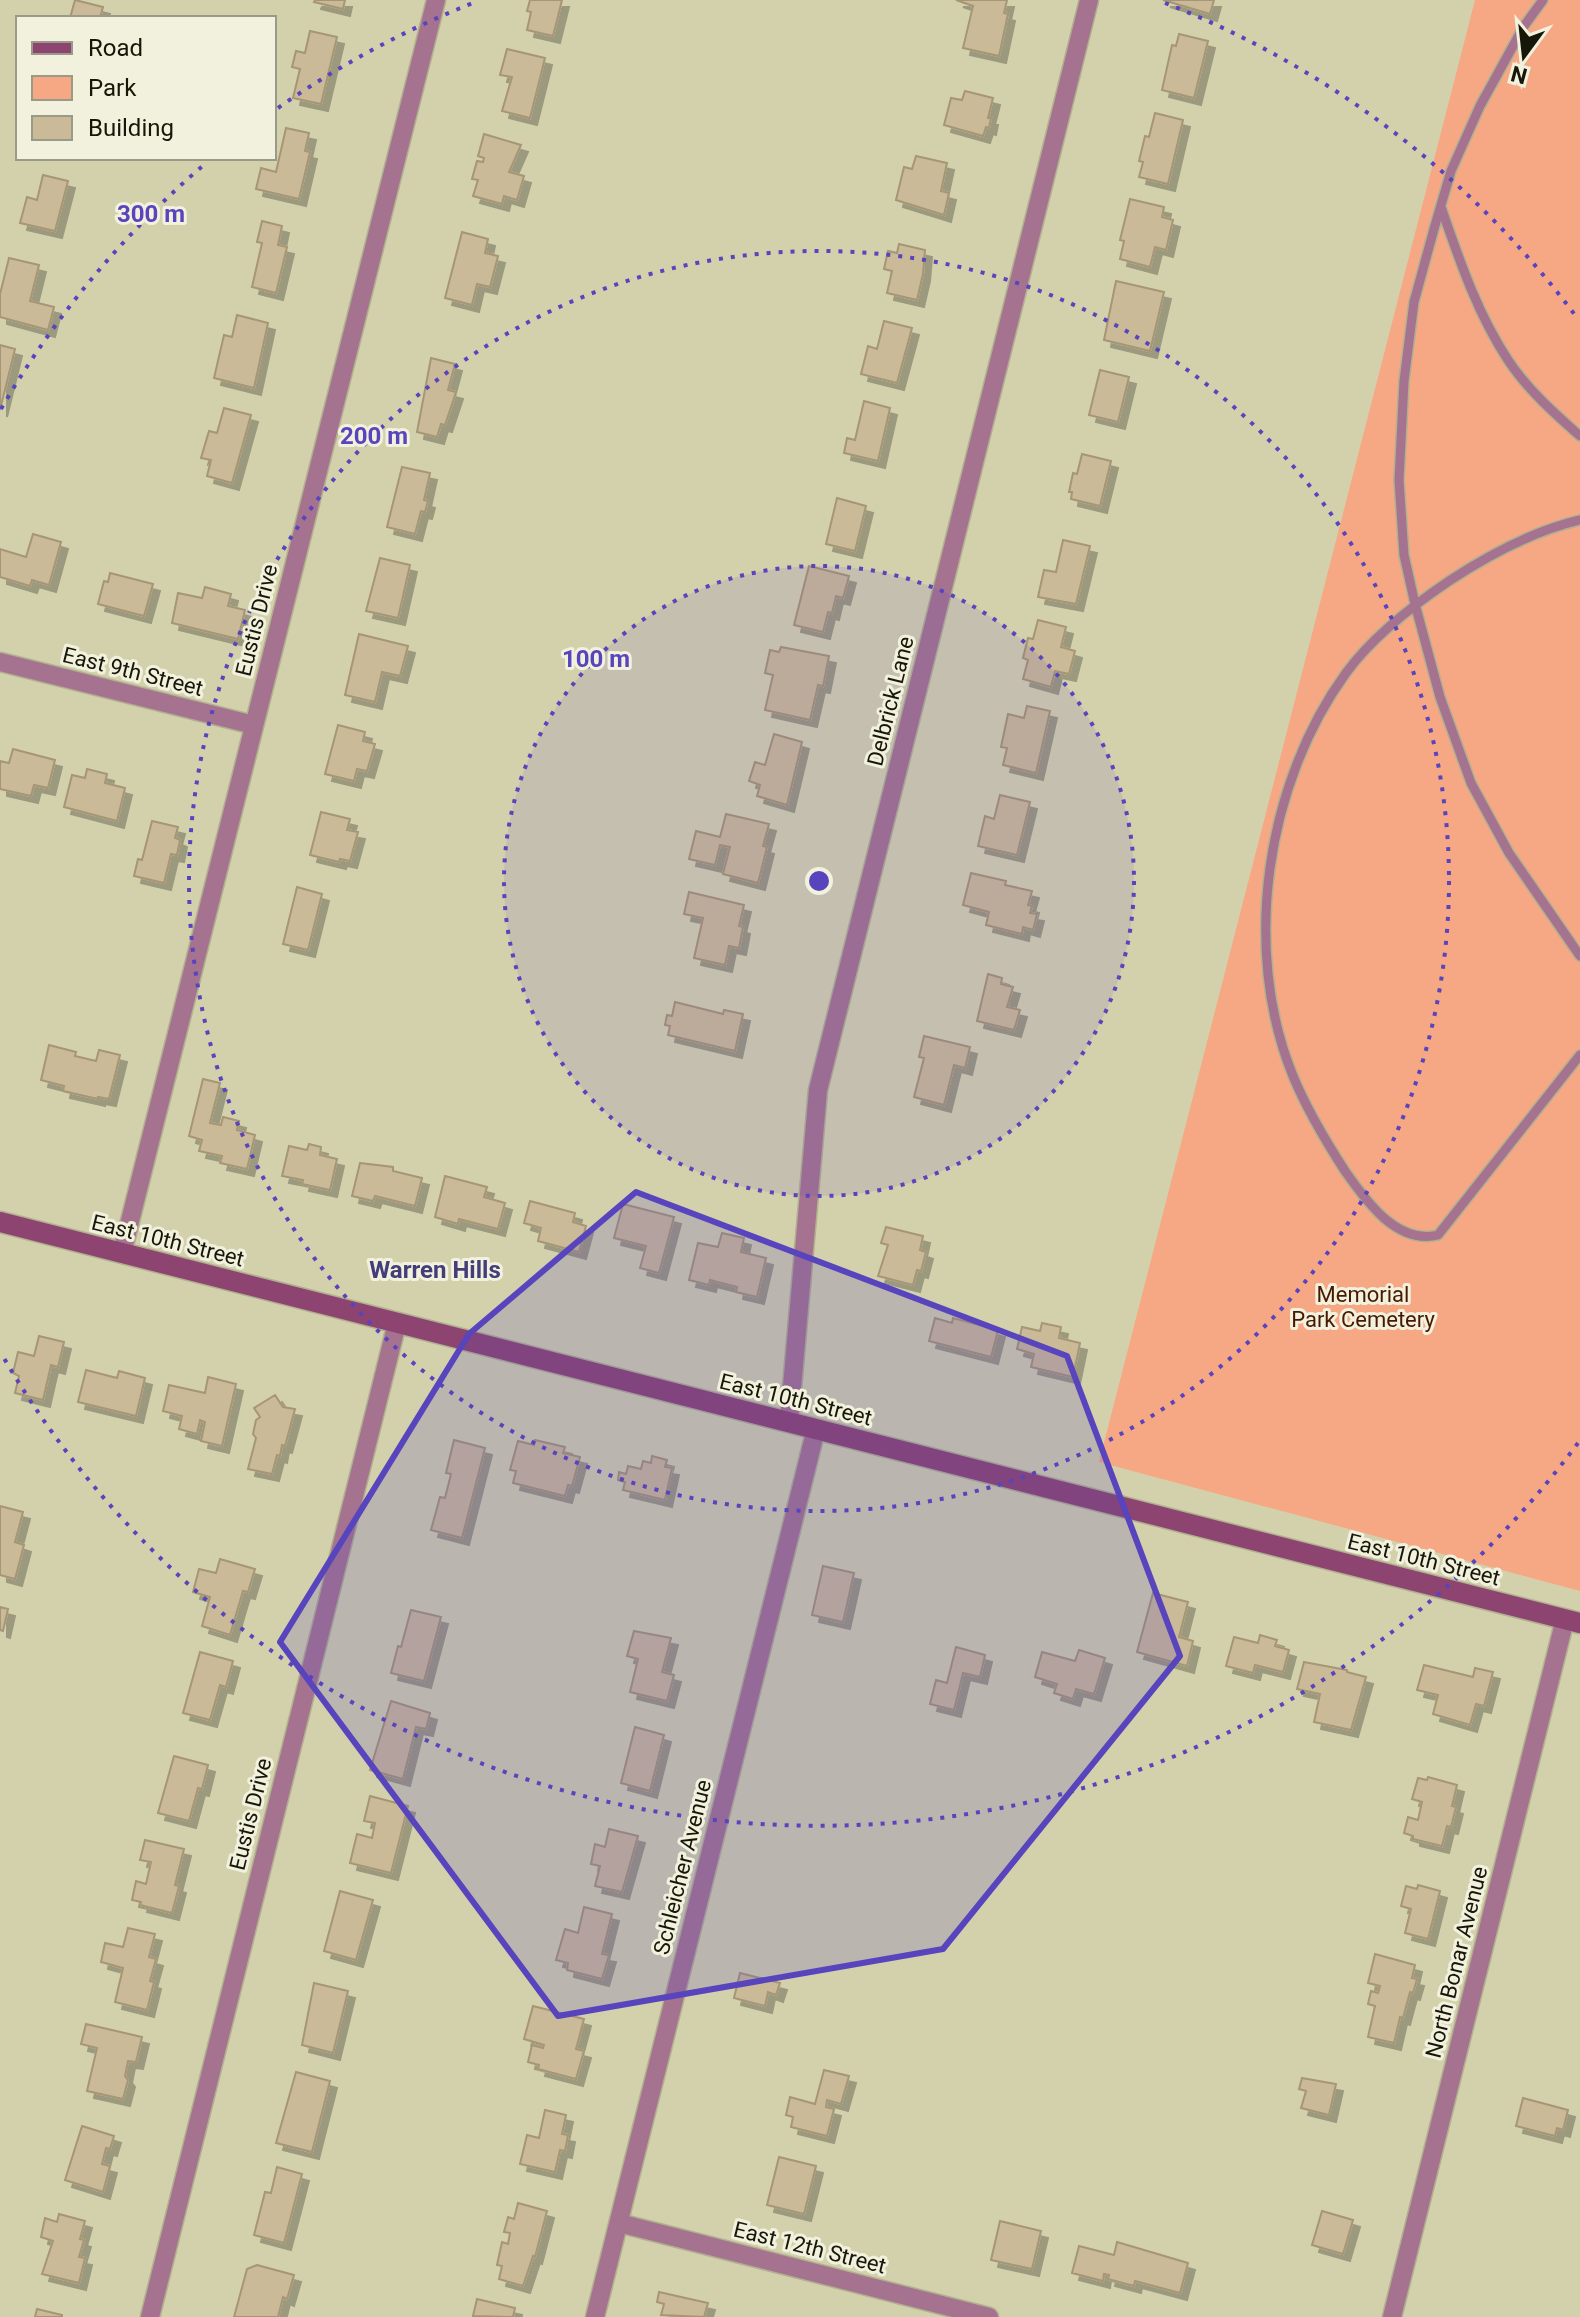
<svg xmlns="http://www.w3.org/2000/svg" width="1580" height="2317" font-family="Roboto,sans-serif">
  <style>
    .green { fill: #f6a885 }
    .building { fill: #caba97; stroke: #a69675; stroke-width: 2; filter: url(#shadow) }
    .lines { fill: none; stroke-linecap: round; stroke-linejoin: round }
    .service-casing { stroke: #b1b08f; stroke-width: 12 }
    .minor-casing { stroke: #b1b08f; stroke-width: 21 }
    .secondary-casing { stroke: #b1b08f; stroke-width: 23 }
    .service { stroke: #a5738f; stroke-width: 9 }
    .minor { stroke: #a5738f; stroke-width: 18 }
    .secondary { stroke: #8d4470; stroke-width: 20 }
    .marked { fill: #5844bc; fill-opacity: 0.2; stroke: #5844bc; stroke-width: 6; stroke-linejoin: round }
    .ring { fill: none; stroke: #5844bc; stroke-width: 4; stroke-dasharray: 4 8 }
    .labels { text-anchor: middle; stroke-width: 6; stroke-linejoin: round; paint-order: stroke }
    .street-label { font-size: 22px; fill: #171709; stroke: #f2f1de }
    .park-label { font-size: 22px; fill: #481900; stroke: #f2f1de }
    .neighbourhood-label { font-size: 24px; font-weight: bold; fill: #433d7a; stroke: #f2f1de }
    .centre { fill: #5844bc; stroke: #f2f1de; stroke-width: 4 }
    .ring-label { font-size: 24px; text-anchor: middle; font-weight: bold; fill: #5844bc; stroke: #f2f1de; stroke-width: 6; stroke-linejoin: round; paint-order: stroke }
  </style>
  <defs>
    <filter id="shadow"><feDropShadow dx="7" dy="7" stdDeviation="0" flood-color="#0004"/></filter>
  </defs>
  <rect width="100%" height="100%" fill="#d3d1ac"/>
  <!-- green -->
  <path class="green" d="M1475,0H1580V1591L1099,1462Z"/>
  <!-- building -->
  <path class="building" d="M75,0L103,7L100,18H70Z
    M315,0H345L343,9L314,2Z
    M530,0H562L553,36L527,30L531,12L527,11Z
    M956,0H1007L1004,13L1008,14L999,56L963,48L973,6Z
    M1163,0H1214L1210,14Z
    M310,31L337,37L321,104L293,98L300,69L292,67L296,51L305,53Z
    M1179,34L1208,41L1194,98L1162,90L1172,45L1176,46Z
    M507,49L545,58L530,118L502,111L512,77L500,75Z
    M965,91L993,98L988,118H991L989,128L986,127L983,136L944,125L951,98L962,100Z
    M1155,113L1183,120L1168,184L1139,177L1143,162L1139,161L1145,136L1149,137Z
    M286,128L309,133L305,151L310,152L299,199L256,189L261,168L276,172Z
    M484,134L521,145L509,172L524,176L517,200L504,196L502,204L473,196L478,180L472,179L477,161L483,162L484,158L478,156Z
    M916,156L947,163L941,191L949,193L944,215L896,200L904,167L912,169Z
    M43,175L68,181L55,231L20,223L27,197L37,200Z
    M1130,199L1164,207L1162,217L1173,220L1166,250L1155,247L1150,267L1120,259L1124,241L1120,240Z
    M262,221L282,226L278,245L287,247L276,293L252,287L262,243L257,242Z
    M462,232L488,239L485,253L498,256L490,287L477,284L472,305L445,298Z
    M899,244L925,250L923,274L917,300L887,293L892,271L884,269L888,251L897,253Z
    M9,258L39,265L30,301L54,307L48,330L0,317V294Z
    M1116,281L1164,292L1150,351L1104,340Z
    M237,315L268,323L254,388L214,378L224,335L232,337Z
    M884,321L912,328L897,383L861,374L868,346L877,349Z
    M0,345L15,349L0,410Z
    M431,358L455,364L448,390L456,392L445,425L441,424L437,437L417,432Z
    M1100,370L1129,377L1118,422L1089,415Z
    M864,401L890,408L878,461L844,453L847,438L855,440Z
    M224,408L251,415L232,483L207,476L211,460L201,458L209,431L217,433Z
    M1082,454L1111,461L1100,506L1071,499L1072,492H1069L1073,473L1077,474Z
    M402,467L430,473L424,500L428,501L425,512L421,511L415,534L387,527Z
    M837,498L866,506L855,551L826,544Z
    M33,534L61,542L49,585L32,580L30,586L0,577V549L26,557Z
    M1063,540L1090,546L1076,604L1038,597L1044,570L1056,572Z
    M380,558L410,565L398,618L366,611Z
    M809,566L849,576L843,598L836,596L832,613L828,612L823,632L794,625Z
    M110,573L153,584L144,616L98,604L104,581L108,582Z
    M205,587L231,594L228,606L245,610L238,639L172,623L178,593L202,598Z
    M1038,620L1066,627L1061,647L1075,651L1069,674L1055,671L1051,687L1023,679L1028,660L1023,658L1028,638L1033,639Z
    M359,634L408,646L400,676L382,672L375,702L345,695Z
    M781,647L829,656L823,686L818,685L810,720L765,710L773,675L765,673L770,650L779,652Z
    M1027,706L1050,711L1036,773L1003,765L1007,748L1001,747L1008,714L1024,718Z
    M338,725L365,732L363,741L375,744L367,771L357,769L354,781L325,774Z
    M774,734L802,742L787,805L757,796L760,785L749,781L755,762L765,765Z
    M13,749L55,760L48,788L34,785L31,796L0,789V761L9,763Z
    M87,769L107,774L105,783L125,788L117,821L64,807L72,775L85,778Z
    M1000,795L1030,802L1017,855L978,846L985,816L994,819Z
    M321,812L350,819L347,830L358,832L350,861L340,859L339,862L310,855Z
    M726,814L769,824L763,846L767,847L758,883L723,874L730,847L720,845L715,865L689,859L696,831L720,837Z
    M152,821L178,827L175,838L180,840L177,855L171,854L164,883L134,876L138,859L142,860Z
    M971,873L1006,881L1005,885L1032,891L1028,905L1032,906L1030,913L1037,914L1033,930L1023,927L1022,934L986,925L989,912L963,905Z
    M297,887L322,894L308,950L283,944Z
    M689,892L744,905L739,926L743,927L739,948L729,946L725,965L694,958L703,918L684,914Z
    M988,974L1002,978L1001,984L1013,987L1007,1007L1020,1010L1014,1030L977,1021Z
    M675,1002L723,1014L724,1010L743,1014L735,1051L668,1035L670,1026L665,1025L667,1015L672,1016Z
    M924,1036L970,1047L965,1068L954,1065L944,1105L914,1097L924,1058L919,1057Z
    M49,1045L76,1052L75,1056L96,1061L99,1050L120,1055L109,1099L98,1097V1099L63,1091L64,1086L41,1080Z
    M203,1079L220,1083L210,1123L221,1125L223,1117L239,1121L237,1130L255,1135L247,1169L220,1163L222,1156L199,1151L202,1140L189,1136Z
    M309,1144L321,1147L320,1155L337,1159L330,1190L302,1184L303,1180L282,1176L289,1146L307,1150Z
    M360,1163L393,1167V1171L422,1178L415,1206L375,1196L373,1201L352,1196Z
    M445,1176L487,1187L484,1197L505,1203L498,1229L459,1219L458,1224L435,1217Z
    M530,1201L575,1213L573,1222L586,1226L579,1252L538,1241L541,1228L524,1223Z
    M623,1204L674,1217L659,1273L640,1268L646,1246L614,1238Z
    M886,1227L923,1236L920,1250L926,1252L921,1271L917,1270L913,1285L878,1276L888,1245L881,1243Z
    M722,1233L744,1238L741,1252L766,1258L757,1297L736,1292L737,1287L710,1280L709,1285L689,1280L698,1243L718,1247Z
    M935,1318L952,1323L953,1318L998,1330L991,1357L929,1341Z
    M1042,1323L1061,1327L1059,1338L1080,1343L1073,1377L1031,1367L1034,1354L1017,1349L1022,1327L1040,1331Z
    M39,1336L64,1342L58,1367L51,1365L43,1400L15,1393L19,1376L13,1373L18,1352L34,1356Z
    M86,1370L117,1378L119,1371L145,1378L136,1416L78,1402Z
    M208,1377L236,1384L222,1446L201,1441L205,1422L200,1420L197,1434L179,1429L182,1416L163,1411L169,1385L205,1393Z
    M275,1395L283,1407L295,1409L285,1446L282,1445L280,1456L277,1455L272,1474L248,1469L256,1438L253,1434L256,1420L260,1417L254,1408Z
    M454,1440L485,1448L462,1538L431,1530L440,1497L445,1498L451,1474L446,1473Z
    M535,1440L565,1447L563,1453L580,1457L572,1486L568,1485L565,1496L513,1483L516,1471L510,1470L518,1441L534,1445Z
    M652,1456L667,1460L665,1467L672,1468L665,1500L623,1490L625,1482L618,1480L619,1472L626,1474L628,1466L641,1469L643,1461L651,1463Z
    M0,1506L23,1512L15,1542L24,1545L15,1579L0,1575Z
    M220,1559L255,1569L248,1592L243,1591L230,1635L202,1626L210,1597L193,1592L199,1569L216,1573Z
    M823,1566L854,1573L843,1622L812,1615Z
    M1153,1593L1188,1602L1179,1637L1193,1641L1187,1666L1137,1652Z
    M0,1607L8,1609L3,1631L0,1630Z
    M411,1610L441,1617L424,1681L391,1673L398,1646L401,1647Z
    M634,1631L671,1638L662,1672L674,1675L667,1701L630,1692L638,1659L627,1656Z
    M1260,1635L1277,1640L1275,1646L1289,1650L1283,1672L1255,1665L1253,1673L1226,1666L1234,1637L1258,1643Z
    M956,1647L985,1655L980,1677L963,1673L954,1710L930,1704L936,1680L947,1683Z
    M1079,1650L1105,1658L1094,1694L1076,1689L1073,1699L1054,1693L1057,1684L1035,1677L1042,1652L1075,1661Z
    M200,1652L233,1661L226,1687L220,1685L210,1720L183,1713Z
    M1304,1662L1347,1670V1672L1366,1677L1351,1730L1314,1722L1320,1694L1297,1689Z
    M1424,1665L1473,1677L1475,1668L1493,1672L1484,1706L1476,1704L1470,1725L1433,1714L1438,1695L1417,1690Z
    M391,1701L430,1713L426,1729L416,1727L403,1779L370,1770Z
    M635,1727L664,1735L650,1791L621,1783Z
    M174,1756L208,1765L202,1789L198,1788L189,1821L158,1813Z
    M1428,1777L1457,1785L1452,1806L1456,1807L1451,1827L1447,1826L1442,1846L1413,1839V1836L1404,1833L1408,1817L1418,1820L1422,1802L1412,1799L1418,1778L1427,1780Z
    M370,1796L408,1806L391,1873L350,1863L357,1834L372,1838L375,1823L364,1821Z
    M609,1829L638,1836L622,1892L595,1886L600,1866L591,1864L595,1844L605,1847Z
    M145,1840L184,1849L175,1885L179,1886L172,1913L140,1905L141,1902L132,1900L136,1881L146,1884L151,1862L140,1860Z
    M1418,1885L1440,1891L1428,1939L1405,1933L1411,1909L1401,1906L1406,1886L1417,1889Z
    M340,1891L373,1900L356,1960L324,1951Z
    M584,1907L612,1914L602,1954L609,1955L602,1979L567,1970L568,1963L556,1960L565,1929L578,1933Z
    M128,1928L155,1934L149,1957L156,1959L150,1981L154,1982L147,2010L115,2002L123,1968L101,1962L105,1943L123,1947Z
    M1375,1954L1415,1965L1412,1978L1417,1979L1413,1993L1410,1992L1403,2018L1400,2017L1394,2043L1368,2037L1375,2006L1368,2004L1371,1991L1378,1993L1380,1986L1368,1983Z
    M740,1973L780,1983L776,1995L768,1992L765,2006L734,1998Z
    M314,1983L348,1991L333,2053L302,2045Z
    M533,2006L584,2019L576,2049L584,2051L576,2079L538,2069L539,2065L528,2062L532,2045L543,2048L544,2045L524,2039Z
    M86,2024L142,2037L136,2062L128,2061L125,2076L128,2080L123,2099L87,2091L97,2048L81,2044Z
    M824,2070L849,2076L841,2104L827,2100L826,2107L834,2109L827,2136L791,2127L793,2117L786,2115L790,2097L815,2104Z
    M296,2072L330,2081L312,2152L276,2143Z
    M1302,2078L1336,2084L1329,2115L1301,2108L1306,2091L1299,2089Z
    M1523,2098L1568,2110L1563,2130L1557,2128L1555,2136L1516,2126Z
    M545,2110L566,2115L562,2134L568,2135L565,2151L560,2150L555,2172L520,2164L527,2135L539,2138Z
    M82,2126L114,2136L110,2149L106,2148L102,2164L110,2166L103,2192L65,2180Z
    M779,2157L816,2166L804,2214L767,2205Z
    M277,2167L302,2174L284,2243L254,2235L265,2192L271,2193Z
    M518,2203L547,2211L535,2257L533,2256L523,2286L499,2279L502,2266L497,2265L502,2242L508,2244L510,2233L504,2232L508,2217L514,2219Z
    M1322,2211L1353,2220L1343,2254L1312,2245Z
    M59,2214L85,2221L80,2239L84,2240L79,2257L85,2258L79,2283L42,2274L53,2241L41,2237L45,2218L57,2222Z
    M1000,2221L1041,2231L1032,2269L991,2260Z
    M1117,2242L1188,2263L1180,2293L1135,2281L1134,2286L1108,2279L1109,2275L1104,2274L1103,2281L1072,2273L1079,2246L1114,2255Z
    M257,2265L294,2275L287,2299L283,2297L278,2317H234L247,2269Z
    M659,2292L708,2303L704,2317L661,2315L664,2304L657,2302Z
    M477,2299L515,2308L513,2317L473,2316Z
    M37,2309L62,2315V2317H35Z"/>
  <g class="lines">
    <defs>
      <path id="service" d="M1543,0L1524,26L1480,106L1451,171L1434,229L1414,302L1404,381L1399,480L1404,555L1415,604L1440,697L1471,783L1509,853L1580,956
        M1441,207C1459,259 1477,313 1508,360C1527,389 1554,413 1580,436
        M1580,520C1533,531 1490,554 1449,581C1412,606 1373,636 1346,673C1266,783 1241,949 1293,1076C1307,1110 1325,1140 1345,1171C1366,1201 1397,1245 1438,1235L1580,1055"/>
      <path id="minor" d="M0,662L254,725
        M122,1253L436,0
        M789,1422L818,1090L1089,0
        M619,2223L989,2317
        M150,2317L397,1323
        M595,2317L816,1429
        M1392,2317L1565,1619"/>
      <path id="secondary" d="M0,1222L1580,1623"/>
    </defs>
    <!-- service casing -->
    <use href="#service" class="service-casing"/>
    <!-- minor casing -->
    <use href="#minor" class="minor-casing"/>
    <!-- secondary casing -->
    <use href="#secondary" class="secondary-casing"/>
    <!-- service -->
    <use href="#service" class="service"/>
    <!-- minor -->
    <use href="#minor" class="minor"/>
    <!-- secondary -->
    <use href="#secondary" class="secondary"/>
  </g>
  <!-- marked area -->
  <path class="marked" d="M636,1192L1067,1356L1180,1656L943,1949L558,2016L280,1642L469,1334Z"/>
  <!-- distance rings -->
  <circle cx="819" cy="881" r="315" fill="#5844bc" fill-opacity=".12"/>
  <g class="ring">
    <circle cx="819" cy="881" r="315"/>
    <circle cx="819" cy="881" r="630"/>
    <path d="M1578 1443A944 944 0 0 1 1 1353M1 409A944 944 0 0 1 206 163M278 108A944 944 0 0 1 473 3M1165 3A944 944 0 0 1 1578 319"/>
  </g>
  <g class="labels">
    <!-- street labels -->
    <g class="street-label">
      <text transform="translate(256 620) rotate(-76)" y="8">Eustis Drive</text>
      <text transform="translate(133 671) rotate(14)" y="8">East 9th Street</text>
      <text transform="translate(890 701) rotate(-76)" y="8">Delbrick Lane</text>
      <text transform="translate(168 1240) rotate(14)" y="8">East 10th Street</text>
      <text transform="translate(796 1399) rotate(14)" y="8">East 10th Street</text>
      <text transform="translate(1424 1559) rotate(14)" y="8">East 10th Street</text>
      <text transform="translate(250 1814) rotate(-76)" y="8">Eustis Drive</text>
      <text transform="translate(682 1867) rotate(-76)" y="8">Schleicher Avenue</text>
      <text transform="translate(1456 1962) rotate(-76)" y="8">North Bonar Avenue</text>
      <text transform="translate(810 2247) rotate(14)" y="8">East 12th Street</text>
    </g>
    <!-- park labels -->
    <g class="park-label">
      <text x="1363" y="1302">Memorial<tspan x="1363" dy="25">Park Cemetery</tspan></text>
    </g>
    <!-- neighbourhood labels -->
    <g class="neighbourhood-label">
      <text x="435" y="1278">Warren Hills</text>
    </g>
  </g>
  <circle cx="819" cy="881" r="12" class="centre"/>
  <g class="ring-label">
    <text x="151" y="222">300 m</text>
    <text x="374" y="444">200 m</text>
    <text x="596" y="667">100 m</text>
  </g>
  <!-- legend -->
  <rect x="16" y="16" width="260" height="144" fill="#f2f1de" stroke="#9a9a89" stroke-width="2"/>
  <rect x="32" y="42" width="40" height="12" fill="#8d4470" stroke="#9a9a89" stroke-width="2"/>
  <text x="88" y="56" font-size="24" fill="#171709">Road</text>
  <rect x="32" y="76" width="40" height="24" fill="#f6a885" stroke="#9a9a89" stroke-width="2"/>
  <text x="88" y="96" font-size="24" fill="#171709">Park</text>
  <rect x="32" y="116" width="40" height="24" fill="#caba97" stroke="#9a9a89" stroke-width="2"/>
  <text x="88" y="136" font-size="24" fill="#171709">Building</text>
  <!-- north arrow -->
  <g transform="translate(1524 56) rotate(195)" stroke="#f2f1de" stroke-width="6" paint-order="stroke">
  <path d="M0-6L14 30L0 20L-14 30Z" fill="#171709"/>
  <text y="-12" font-size="22" font-weight="bold" text-anchor="middle" fill="#171709">N</text>
  </g>
</svg>
